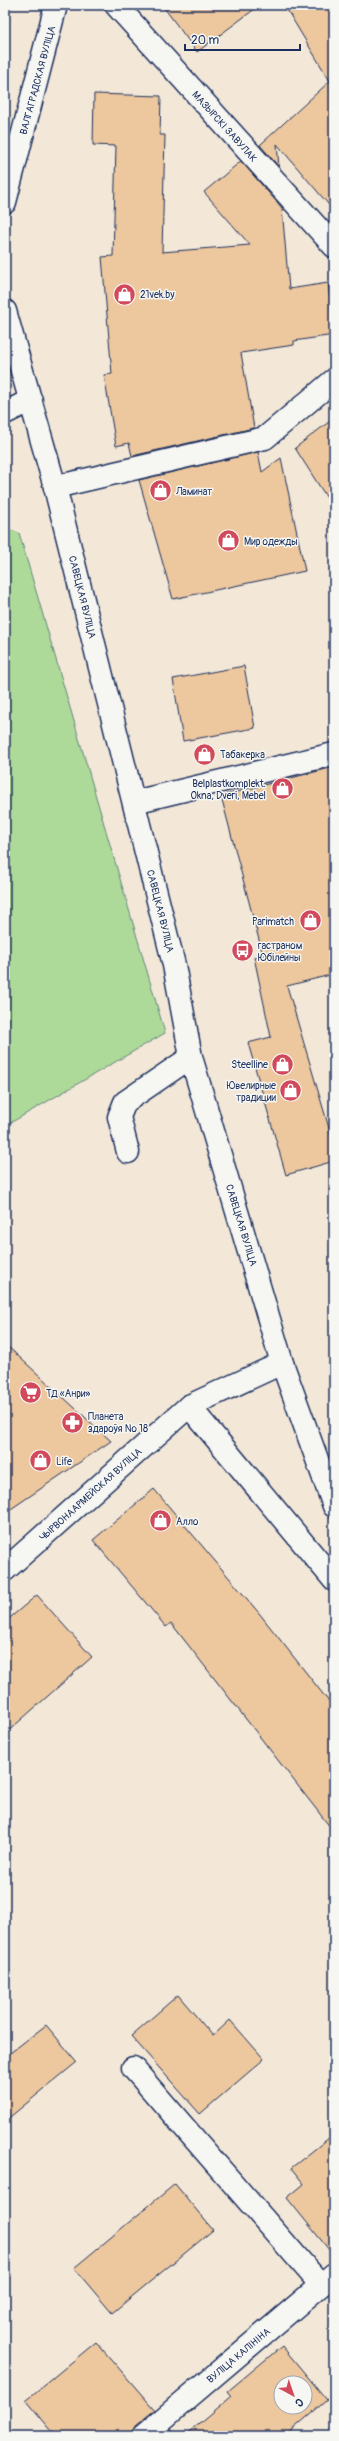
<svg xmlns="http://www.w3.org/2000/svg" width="339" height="2441" font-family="Pangolin,sans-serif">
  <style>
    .green { fill: #adda99; stroke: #64847c }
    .building { fill: #edc79d; stroke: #1b2f5e; fill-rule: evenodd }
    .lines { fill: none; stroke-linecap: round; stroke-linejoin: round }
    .lane-casing { stroke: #1b2f5e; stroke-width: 25 }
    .street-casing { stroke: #1b2f5e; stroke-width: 25 }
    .secondary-casing { stroke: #1b2f5e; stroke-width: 25 }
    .lane { stroke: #f6f6f2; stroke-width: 22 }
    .street { stroke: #f6f6f2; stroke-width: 22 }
    .secondary { stroke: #f6f6f2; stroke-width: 22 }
    .labels { text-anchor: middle; stroke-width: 3; stroke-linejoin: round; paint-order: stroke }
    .street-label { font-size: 10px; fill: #1b2f5e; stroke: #f6f6f2 }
    .poi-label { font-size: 10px; fill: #1b2f5e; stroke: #f6f6f2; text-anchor: start }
  </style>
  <rect width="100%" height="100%" fill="#f3e8d8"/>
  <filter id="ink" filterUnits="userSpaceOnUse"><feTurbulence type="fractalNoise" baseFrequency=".025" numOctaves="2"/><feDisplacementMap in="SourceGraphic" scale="8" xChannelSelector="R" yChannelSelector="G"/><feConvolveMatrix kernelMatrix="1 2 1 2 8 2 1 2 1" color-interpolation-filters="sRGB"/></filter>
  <g filter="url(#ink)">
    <!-- green -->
    <path class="green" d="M5,528L19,533L165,1033L5,1126Z"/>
    <!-- building -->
    <path class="building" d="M162,5H260L197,52Z
      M284,5H334V211L277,144L279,167L260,145L330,81Z
      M94,94L161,96L160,135H165L162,252L250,245L204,192L241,161L282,208L289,289L328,283L334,335L294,341V345L241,353L254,428L132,456L129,443L116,446L104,375L112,374L102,257L113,256L116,146L93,145Z
      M334,418V509L295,448Z
      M258,452L262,472L281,458L305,571L173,599L139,480Z
      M244,666L255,728L183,741L173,679Z
      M334,767V974L287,986L334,1145V1161L286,1175L248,1043L271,1037L254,957L263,955L221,796Z
      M5,1344L111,1441L5,1513Z
      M154,1489L259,1613L334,1708V1832L171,1623L166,1627L93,1540Z
      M37,1595L92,1657L5,1734V1622Z
      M178,1995L213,2036L230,2020L264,2059L200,2114L131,2036Z
      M46,2025L77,2062L5,2121V2057Z
      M334,2134V2256L287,2198L304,2184L291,2168Z
      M175,2184L213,2230L112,2313L74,2268Z
      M96,2342L155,2410L135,2426L131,2436H56L26,2400Z
      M282,2346L327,2400L285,2436H185L232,2396L228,2391ZM281,2383H305V2407H281Z
      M171,2429L177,2436H162Z"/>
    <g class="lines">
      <defs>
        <path id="lane" d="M55,487L265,438L334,380
          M134,802L334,754
          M128,1152L119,1117L125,1102L191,1057
          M189,1406L334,1580
          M133,2068L321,2285"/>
        <path id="street" d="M116,5L334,246
          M5,1570L189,1406L282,1363
          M143,2436L334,2274"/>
        <path id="secondary" d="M5,202L56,5
          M5,311L55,487L174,965L191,1057L282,1363L334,1506
          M5,413L31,400"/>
      </defs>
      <!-- lane casing -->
      <use href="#lane" class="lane-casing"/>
      <!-- street casing -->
      <use href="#street" class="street-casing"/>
      <!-- secondary casing -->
      <use href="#secondary" class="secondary-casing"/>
      <!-- lane -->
      <use href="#lane" class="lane"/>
      <!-- street -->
      <use href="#street" class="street"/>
      <!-- secondary -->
      <use href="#secondary" class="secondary"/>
    </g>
  </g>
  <!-- icons -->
  <defs>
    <symbol id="shop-disc" viewBox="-11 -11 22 22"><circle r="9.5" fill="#d1495b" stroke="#f6f6f2"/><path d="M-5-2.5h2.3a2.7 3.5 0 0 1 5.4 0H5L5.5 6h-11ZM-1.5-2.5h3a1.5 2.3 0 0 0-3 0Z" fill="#fff"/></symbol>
    <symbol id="bus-disc" viewBox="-11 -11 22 22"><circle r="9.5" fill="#d1495b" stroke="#f6f6f2"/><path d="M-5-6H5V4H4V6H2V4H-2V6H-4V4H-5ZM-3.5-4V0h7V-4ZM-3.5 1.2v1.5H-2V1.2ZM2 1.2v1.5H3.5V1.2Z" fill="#fff"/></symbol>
    <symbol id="supermarket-disc" viewBox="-11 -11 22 22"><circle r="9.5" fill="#d1495b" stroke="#f6f6f2"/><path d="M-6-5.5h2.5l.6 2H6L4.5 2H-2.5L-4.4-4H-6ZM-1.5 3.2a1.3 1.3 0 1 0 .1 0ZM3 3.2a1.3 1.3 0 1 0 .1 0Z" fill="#fff"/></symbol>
    <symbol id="pharmacy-disc" viewBox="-11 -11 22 22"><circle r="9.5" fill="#d1495b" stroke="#f6f6f2"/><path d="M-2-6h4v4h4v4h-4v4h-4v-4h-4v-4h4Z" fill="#fff"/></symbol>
  </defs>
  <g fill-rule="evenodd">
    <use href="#shop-disc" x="112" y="282" width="25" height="25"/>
    <use href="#shop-disc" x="148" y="478" width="25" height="25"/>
    <use href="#shop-disc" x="216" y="528" width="25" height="25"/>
    <use href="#shop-disc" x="192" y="742" width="25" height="25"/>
    <use href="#shop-disc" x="270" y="776" width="25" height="25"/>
    <use href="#shop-disc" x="298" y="908" width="25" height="25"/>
    <use href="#bus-disc" x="230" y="938" width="25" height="25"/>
    <use href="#shop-disc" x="270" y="1052" width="25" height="25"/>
    <use href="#shop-disc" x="278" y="1078" width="25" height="25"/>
    <use href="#supermarket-disc" x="18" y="1380" width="25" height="25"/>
    <use href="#pharmacy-disc" x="60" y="1410" width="25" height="25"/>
    <use href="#shop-disc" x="28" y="1448" width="25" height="25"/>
    <use href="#shop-disc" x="148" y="1508" width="25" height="25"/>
  </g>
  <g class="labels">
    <!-- street labels -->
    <g class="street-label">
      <text transform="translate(37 80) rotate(-75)" y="4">ВАЛГАГРАДСКАЯ ВУЛІЦА</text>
      <text transform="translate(225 126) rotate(48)" y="4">МАЗЫРСКІ ЗАВУЛАК</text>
      <text transform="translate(83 597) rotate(76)" y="4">САВЕЦКАЯ ВУЛІЦА</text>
      <text transform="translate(161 911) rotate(76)" y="4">САВЕЦКАЯ ВУЛІЦА</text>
      <text transform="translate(242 1225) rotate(73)" y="4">САВЕЦКАЯ ВУЛІЦА</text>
      <text transform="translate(90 1494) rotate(-42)" y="4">ЧЫРВОНААРМЕЙСКАЯ ВУЛІЦА</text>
      <text transform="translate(238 2355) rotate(-40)" y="4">ВУЛІЦА КАЛІНІНА</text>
    </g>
    <!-- poi labels -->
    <g class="poi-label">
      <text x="140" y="298">21vek.by</text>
      <text x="176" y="495">Ламинат</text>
      <text x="244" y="545">Мир одежды</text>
      <text x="220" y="758">Табакерка</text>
      <text x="266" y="787" text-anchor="end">Belplastkomplekt.<tspan x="266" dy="12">Okna, Dveri, Mebel</tspan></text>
      <text x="294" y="925" text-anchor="end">Parimatch</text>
      <text x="258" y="949">гастраном<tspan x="258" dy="12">Юбілейны</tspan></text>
      <text x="268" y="1068" text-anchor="end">Steelline</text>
      <text x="276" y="1089" text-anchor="end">Ювелирные<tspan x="276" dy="12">традиции</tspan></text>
      <text x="46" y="1397">ТД «Анри»</text>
      <text x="88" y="1420">Планета<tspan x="88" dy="12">здароўя № 18</tspan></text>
      <text x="56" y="1465">Life</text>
      <text x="176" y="1525">Алло</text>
    </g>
  </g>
  <!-- margin -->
  <rect width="339" height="2441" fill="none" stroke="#f6f6f2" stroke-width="20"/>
  <rect x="10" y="10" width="319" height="2421" fill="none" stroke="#1b2f5e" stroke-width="1.5" filter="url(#ink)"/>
  <!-- north arrow -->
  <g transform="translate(293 2395) rotate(140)"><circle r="19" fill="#f6f6f2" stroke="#9ea6b7"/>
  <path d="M0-3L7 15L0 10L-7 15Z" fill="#d1495b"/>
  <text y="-6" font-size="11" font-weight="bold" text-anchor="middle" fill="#1b2f5e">С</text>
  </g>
  <!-- scale -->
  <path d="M185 44v6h115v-6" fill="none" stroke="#1b2f5e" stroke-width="2"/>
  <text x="191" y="44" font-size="12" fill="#1b2f5e" stroke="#f6f6f2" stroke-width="3" paint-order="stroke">20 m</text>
</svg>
